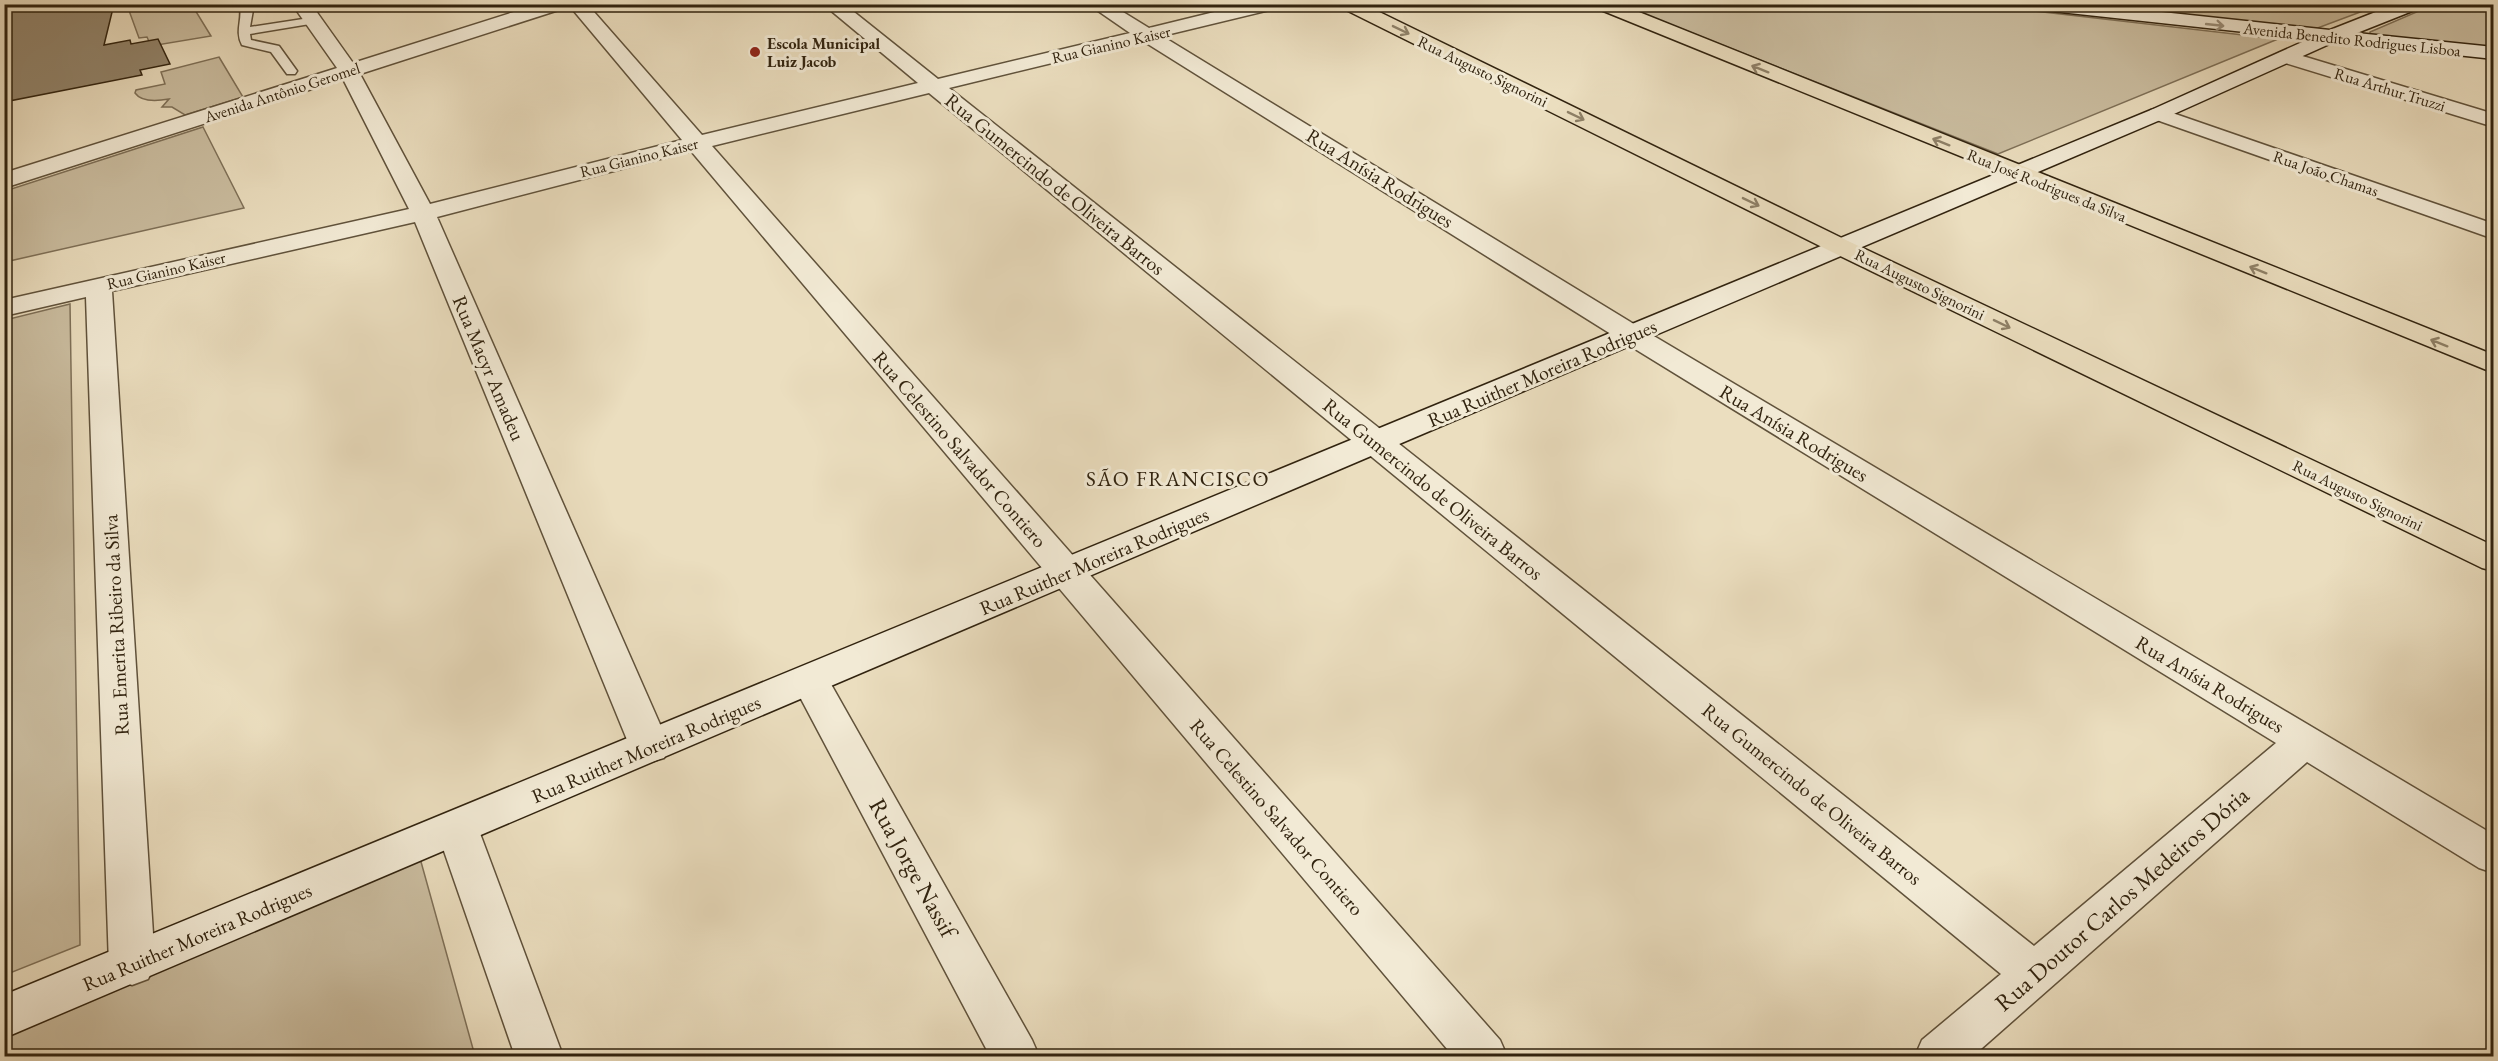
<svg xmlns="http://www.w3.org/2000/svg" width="2498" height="1061" font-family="'EB Garamond',serif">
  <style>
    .green { fill: #cbbea1; stroke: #7e7058; stroke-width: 1.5 }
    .building { fill: #92846b; stroke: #31230f; stroke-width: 1.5 }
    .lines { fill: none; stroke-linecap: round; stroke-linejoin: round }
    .lane-casing { stroke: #60523b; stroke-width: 3 }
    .street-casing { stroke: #60523b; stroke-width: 3 }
    .secondary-casing { stroke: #31230f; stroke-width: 3 }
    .primary-casing { stroke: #31230f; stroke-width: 3 }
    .lane { fill: #f2ead5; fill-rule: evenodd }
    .street { fill: #f2ead5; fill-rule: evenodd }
    .secondary { fill: #f2ead5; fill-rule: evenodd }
    .primary { fill: #ebdebf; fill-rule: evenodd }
    .oneway { stroke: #9b907c }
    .oneway2 { stroke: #8e8067 }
    .poi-dot { fill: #8f2418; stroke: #f2ead5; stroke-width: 2 }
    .labels { text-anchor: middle; stroke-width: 6; stroke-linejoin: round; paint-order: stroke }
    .far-street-label { font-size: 16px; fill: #31230f; stroke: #f2ead5 }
    .far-poi-label { font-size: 16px; font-weight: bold; fill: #31230f; stroke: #f2ead5; text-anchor: start }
    .street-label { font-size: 20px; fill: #31230f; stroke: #f2ead5 }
    .neighbourhood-label { font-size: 21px; letter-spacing: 1.5px; fill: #31230f; stroke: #f2ead5 }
    .near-street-label { font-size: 24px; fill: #31230f; stroke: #f2ead5 }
  </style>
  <rect width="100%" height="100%" fill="#ebdebf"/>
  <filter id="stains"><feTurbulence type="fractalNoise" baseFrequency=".00333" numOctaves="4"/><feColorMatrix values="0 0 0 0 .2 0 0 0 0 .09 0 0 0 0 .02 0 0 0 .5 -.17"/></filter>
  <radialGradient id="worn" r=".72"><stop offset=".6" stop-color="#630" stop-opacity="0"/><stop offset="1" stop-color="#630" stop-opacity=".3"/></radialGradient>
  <!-- green -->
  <path class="green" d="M1973,4L2278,39L1998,154L1621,5Z
    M127,5H192L211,36L151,46L147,37L139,38Z
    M2079,5H2379L2315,29Z
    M2428,7L2493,11V48L2370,35V32Z
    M219,57L243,97L185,115L172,107H162L169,99C158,101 142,103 135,93L136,90L165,84L161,72Z
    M203,127L244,208L5,262V191Z
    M70,304L80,945L5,975V320Z
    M418,851L475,1056H128L100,1054L97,1056H5L4,1030Z"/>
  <!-- building -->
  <path class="building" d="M44,4H114L104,45L130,40L131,44L158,39L170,64L140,70L142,75L4,102V10Z"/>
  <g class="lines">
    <defs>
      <path id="lane" d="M239,4H251L253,10L250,27L316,17V23L250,34L251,40L279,46L297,71L295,74H287L271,52L242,45C234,30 244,18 239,4Z"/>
      <path id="street" d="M292,4H311L353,63L539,4H568L565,8L360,74L430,204L682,140L568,4H587L702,135L918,83L823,4H844L938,79L1130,33L1088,4H1110L1149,28L1247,4H1281L1278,8L1162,36L1642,329L2494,835V873L2479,868L2307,762L1973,1056H1915L1922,1040L2001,974L929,93L712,146L1500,1040L1507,1056H1453L691,151L437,217L670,747L664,758L650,762L636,758L630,747L415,222L112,291L155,965L148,979L132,985L116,979L109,965L86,297L4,316V300L409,209L343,79L4,188V173L337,68ZM1143,41L1622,341L2276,743L2034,946L949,88Z
        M2286,51L2494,114V127L2279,61L2276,57L2279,53Z
        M2158,108L2494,224V239L2151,118L2147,114L2151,110Z
        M810,666L823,670L1032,1040L1039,1056H990L791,680L797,670Z
        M457,811L472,816L478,828L563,1056H515L436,828L442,816Z"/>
      <path id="secondary" d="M2022,4H2087L2330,30L2396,4H2423L2420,8L2357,33L2494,47V59L2334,42L2165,118L4,1038V995L2151,110L2309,39L2031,9Z
        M2467,4H2494V11L2470,8Z"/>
      <path id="primary" d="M1339,4H1363L1848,241L2494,546V571L2482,568L1830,251L1342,8Z
        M1593,4H1619L2494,355V373L1596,8Z"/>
    </defs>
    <!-- lane casing -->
    <use href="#lane" class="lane-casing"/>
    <!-- street casing -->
    <use href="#street" class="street-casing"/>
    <!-- secondary casing -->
    <use href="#secondary" class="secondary-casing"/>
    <!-- primary casing -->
    <use href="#primary" class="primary-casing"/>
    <!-- lane -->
    <use href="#lane" class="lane"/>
    <!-- street -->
    <use href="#street" class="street"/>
    <!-- secondary -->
    <use href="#secondary" class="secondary"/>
    <!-- primary -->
    <use href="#primary" class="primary"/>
  </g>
  <!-- one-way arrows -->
  <defs><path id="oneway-shaft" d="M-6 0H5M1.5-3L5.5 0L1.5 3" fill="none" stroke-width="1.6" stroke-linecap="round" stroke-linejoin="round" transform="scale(1.5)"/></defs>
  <use class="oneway" href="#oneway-shaft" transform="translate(2215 25) rotate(6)"/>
  <g class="oneway2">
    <use href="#oneway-shaft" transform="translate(1401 30) rotate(26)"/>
    <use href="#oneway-shaft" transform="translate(1760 69) rotate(-158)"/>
    <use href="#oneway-shaft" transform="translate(1576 116) rotate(26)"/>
    <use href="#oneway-shaft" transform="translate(1941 142) rotate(-158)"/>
    <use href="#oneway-shaft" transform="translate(1751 202) rotate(26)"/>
    <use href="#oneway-shaft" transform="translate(2258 270) rotate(-158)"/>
    <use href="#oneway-shaft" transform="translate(2002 324) rotate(26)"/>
    <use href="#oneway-shaft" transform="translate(2439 343) rotate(-158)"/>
  </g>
  <!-- markers -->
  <circle class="poi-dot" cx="755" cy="52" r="6"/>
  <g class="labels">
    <!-- far-street labels -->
    <g class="far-street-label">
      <text transform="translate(2352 39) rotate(6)" y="6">Avenida Benedito Rodrigues Lisboa</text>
      <text transform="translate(1111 44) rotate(-13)" y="6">Rua Gianino Kaiser</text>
      <text transform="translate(1483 71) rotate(26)" y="6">Rua Augusto Signorini</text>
      <text transform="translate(2390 89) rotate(17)" y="6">Rua Arthur Truzzi</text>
      <text transform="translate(282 92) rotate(-18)" y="6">Avenida Antônio Geromel</text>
      <text transform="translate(639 157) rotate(-14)" y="6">Rua Gianino Kaiser</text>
      <text transform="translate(2326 173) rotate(19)" y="6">Rua João Chamas</text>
      <text transform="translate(2047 185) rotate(22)" y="6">Rua José Rodrigues da Silva</text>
      <text transform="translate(166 270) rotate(-13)" y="6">Rua Gianino Kaiser</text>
      <text transform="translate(1920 284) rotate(26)" y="6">Rua Augusto Signorini</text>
      <text transform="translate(2358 495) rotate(26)" y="6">Rua Augusto Signorini</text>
    </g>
    <!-- far-poi labels -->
    <g class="far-poi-label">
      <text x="767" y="49">Escola Municipal<tspan x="767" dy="18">Luiz Jacob</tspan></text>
    </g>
    <!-- street labels -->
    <g class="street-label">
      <text transform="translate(1380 178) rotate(32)" y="7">Rua Anísia Rodrigues</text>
      <text transform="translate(1055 184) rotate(39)" y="7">Rua Gumercindo de Oliveira Barros</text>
      <text transform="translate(489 368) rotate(67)" y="7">Rua Macyr Amadeu</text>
      <text transform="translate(1542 373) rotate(-23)" y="7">Rua Ruither Moreira Rodrigues</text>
      <text transform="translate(1794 433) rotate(31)" y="7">Rua Anísia Rodrigues</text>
      <text transform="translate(960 449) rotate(49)" y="7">Rua Celestino Salvador Contiero</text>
      <text transform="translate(1433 489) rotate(39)" y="7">Rua Gumercindo de Oliveira Barros</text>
      <text transform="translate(1094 561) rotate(-23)" y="7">Rua Ruither Moreira Rodrigues</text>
      <text transform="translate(116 625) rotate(-93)" y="7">Rua Emerita Ribeiro da Silva</text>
      <text transform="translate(2210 684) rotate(31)" y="7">Rua Anísia Rodrigues</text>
      <text transform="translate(646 749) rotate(-23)" y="7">Rua Ruither Moreira Rodrigues</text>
      <text transform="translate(1812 794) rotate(39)" y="7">Rua Gumercindo de Oliveira Barros</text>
      <text transform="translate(1277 817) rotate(49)" y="7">Rua Celestino Salvador Contiero</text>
      <text transform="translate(197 937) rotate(-23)" y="7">Rua Ruither Moreira Rodrigues</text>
    </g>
    <!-- neighbourhood labels -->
    <g class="neighbourhood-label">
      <text x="1178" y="486">SÃO FRANCISCO</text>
    </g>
    <!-- near-street labels -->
    <g class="near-street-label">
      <text transform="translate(913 868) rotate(61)" y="8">Rua Jorge Nassif</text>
      <text transform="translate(2122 899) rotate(-41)" y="8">Rua Doutor Carlos Medeiros Dória</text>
    </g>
  </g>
  <!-- margin -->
  <rect width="2498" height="1061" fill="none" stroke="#ebdebf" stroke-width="24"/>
  <rect x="6" y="6" width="2486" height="1049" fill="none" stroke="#31230f" stroke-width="3"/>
  <rect x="12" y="12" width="2474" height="1037" fill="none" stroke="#31230f" stroke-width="1.5"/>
  <rect width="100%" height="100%" filter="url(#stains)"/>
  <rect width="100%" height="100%" fill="url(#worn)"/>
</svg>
